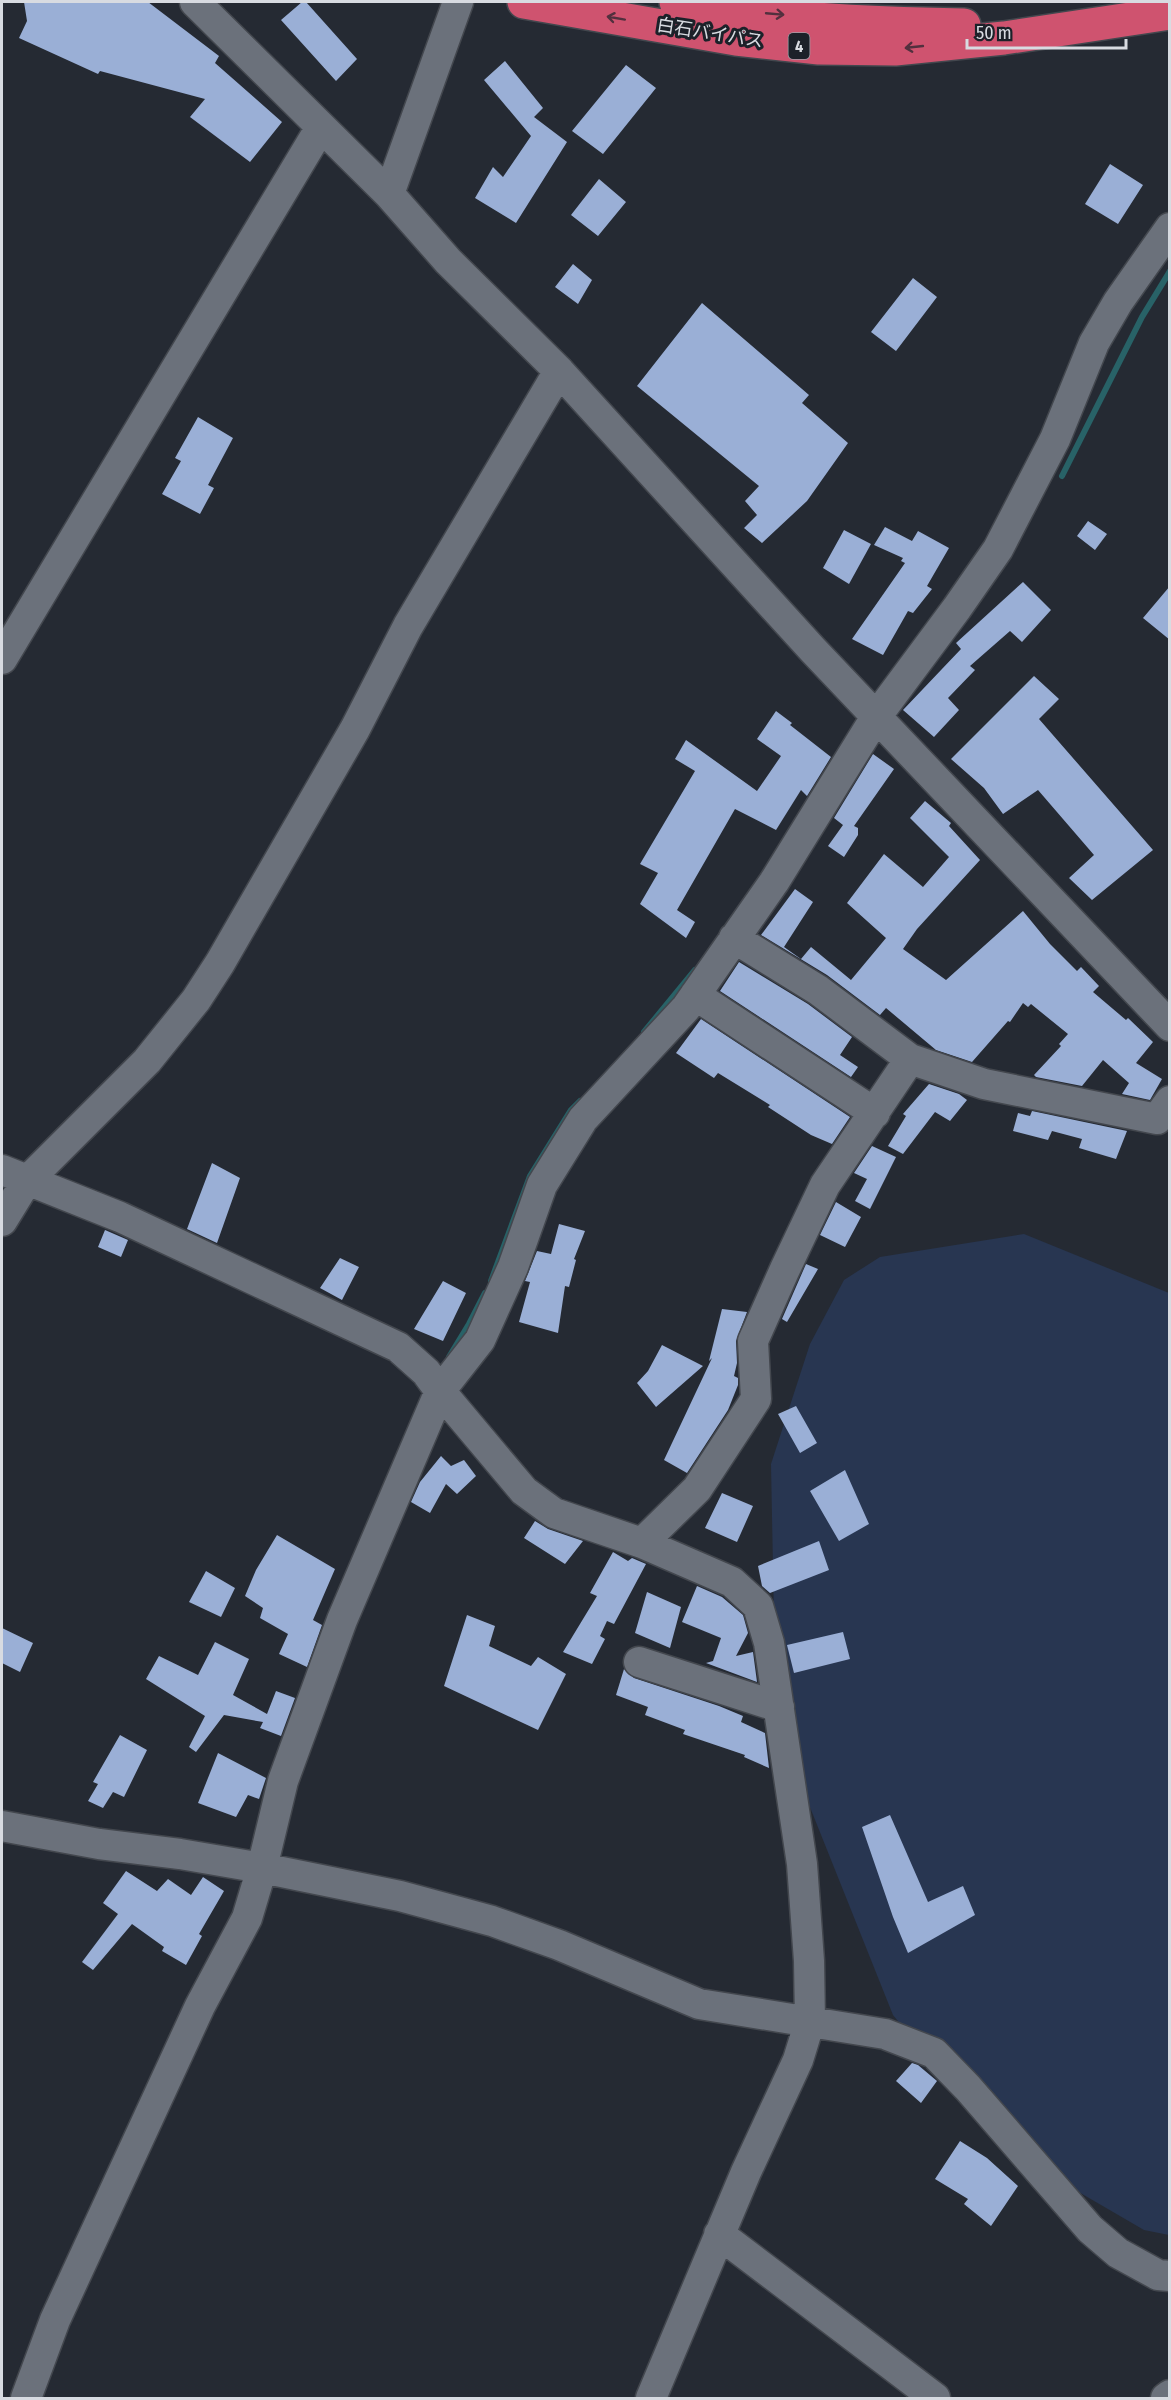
<svg xmlns="http://www.w3.org/2000/svg" width="1171" height="2400" font-family="'Fira Sans Condensed','Noto Sans JP',sans-serif">
  <style>
    .green { fill: #283651 }
    .lines { fill: none; stroke-linecap: round; stroke-linejoin: round }
    .stream { stroke: #286267; stroke-width: 6 }
    .building { fill: #9aafd6 }
    .minor-casing { stroke: #43474e; stroke-width: 33 }
    .highway-casing { stroke: #43474e; stroke-width: 36 }
    .minor { stroke: #6b717b; stroke-width: 30 }
    .highway { stroke: #cf536f; stroke-width: 33 }
    .oneway { stroke: #52303e }
    .labels { text-anchor: middle; stroke-width: 6; stroke-linejoin: round; paint-order: stroke }
    .shield { fill: #1c2129; stroke: #a0a3aa; stroke-width: 1.5 }
    .shield-label { font-size: 16px; font-weight: bold; fill: #d8dbe1 }
    .street-label { font-size: 18px; fill: #d8dbe1; stroke: #1c2129 }
  </style>
  <rect width="100%" height="100%" fill="#252a33"/>
  <!-- green -->
  <path class="green" d="M1024,1234L1169,1293V2235L1144,2230L998,2145L893,2015L776,1722L771,1464L810,1344L844,1280L880,1257Z"/>
  <g class="lines">
    <!-- stream -->
    <path class="stream" d="M1062,476L1142,317L1170,271
      M644,1032L695,970
      M491,1281L530,1176L571,1110L580,1101
      M449,1357L469,1324L485,1293"/>
  </g>
  <!-- building -->
  <path class="building" d="M24,2H148L219,56L215,63L282,122L250,162L190,117L205,99L100,71L98,74L19,38L27,21Z
    M302,2H306L357,59L336,81L281,20Z
    M505,61L543,108L534,117L567,142L516,223L475,198L493,167L503,177L531,136L484,80Z
    M626,65L656,88L603,154L572,131Z
    M1110,164L1143,185L1118,224L1085,204Z
    M599,179L626,202L598,236L571,215Z
    M573,264L592,280L578,304L555,287Z
    M913,278L937,297L896,351L871,332Z
    M702,303L809,395L802,403L848,443L807,501L762,543L744,528L757,515L745,501L759,486L637,386Z
    M198,417L233,438L208,485L214,488L200,514L162,494L181,461L175,458Z
    M1088,521L1107,534L1095,550L1077,536Z
    M885,527L912,541L918,531L949,548L927,586L932,589L913,613L908,611L883,655L852,639L905,563L901,561L903,558L874,545Z
    M844,530L871,544L849,584L823,568Z
    M1023,582L1051,610L1022,642L1010,631L970,666L975,670L948,698L959,710L934,737L903,710L961,649L956,643Z
    M1170,586V640L1143,618Z
    M1034,676L1059,699L1039,719L1153,850L1092,900L1069,878L1094,855L1038,790L1003,814L984,788L951,759Z
    M776,711L792,723L790,725L831,757L807,796L801,790L776,830L735,809L677,910L695,922L686,938L640,904L658,873L640,864L695,771L675,759L686,740L757,791L781,756L757,739Z
    M873,754L894,769L854,826L858,828V835L844,857L828,846L843,825L834,818Z
    M925,801L951,823L949,826L980,860L917,929L903,949L946,980L1023,911L1050,944L1077,971L1081,967L1099,986L1093,992L1126,1020L1128,1018L1153,1042L1136,1063L1162,1079L1150,1100L1122,1094L1129,1083L1103,1060L1082,1086L1036,1077L1034,1075L1061,1046L1059,1044L1068,1034L1031,1004L1028,1007L1023,1003L1010,1022L1008,1021L972,1062L936,1050L886,1008L880,1015L827,975L761,935L795,889L813,902L784,947L801,959L811,947L851,980L886,938L847,903L884,854L923,887L949,857L910,818Z
    M739,962L808,1004L852,1037L840,1055L858,1067L851,1077L720,991Z
    M701,1019L850,1117L832,1144L811,1135L768,1107L770,1105L718,1073L714,1078L676,1053Z
    M929,1084L959,1094L967,1100L950,1121L935,1112L903,1154L888,1146L906,1116L903,1114Z
    M1032,1111L1127,1131L1116,1159L1079,1148L1082,1139L1052,1131L1048,1140L1013,1131L1018,1113L1030,1116Z
    M872,1146L896,1157L870,1209L855,1201L867,1179L854,1173Z
    M212,1163L240,1178L217,1243L187,1229Z
    M836,1202L861,1217L845,1247L820,1235Z
    M559,1224L585,1231L574,1259L576,1260L569,1287L565,1286L558,1333L519,1322L530,1282L525,1281L537,1251L551,1254Z
    M105,1230L128,1240L121,1257L98,1247Z
    M340,1258L359,1267L342,1300L320,1288Z
    M806,1264L818,1269L787,1322L782,1319Z
    M443,1281L466,1293L443,1341L414,1329Z
    M722,1309L747,1312L736,1341L737,1363L734,1376L738,1378V1385L728,1410L687,1473L664,1460L712,1358L709,1361Z
    M662,1345L703,1366L656,1407L637,1383L648,1371Z
    M796,1406L817,1443L800,1453L778,1414Z
    M441,1456L451,1466L464,1460L476,1476L457,1494L446,1484L430,1513L411,1502L420,1482Z
    M845,1470L869,1524L839,1541L810,1491Z
    M722,1493L753,1506L737,1542L705,1528Z
    M535,1521L548,1529L583,1541L565,1564L524,1538Z
    M277,1535L335,1569L313,1620L322,1625L307,1667L279,1654L288,1634L260,1618L263,1608L245,1596L256,1570Z
    M819,1541L829,1570L770,1593L762,1586L758,1566Z
    M613,1552L628,1561L632,1558L646,1564L614,1624L607,1621L600,1636L605,1639L592,1664L563,1652L597,1596L590,1593Z
    M206,1571L235,1588L221,1617L189,1602Z
    M697,1586L722,1597L743,1615L748,1633L736,1656L753,1652L757,1682L706,1663L713,1661L721,1638L682,1622Z
    M647,1592L681,1607L670,1648L635,1633Z
    M467,1615L495,1626L489,1646L531,1666L538,1657L566,1674L538,1730L444,1686Z
    M2,1628L33,1643L20,1672L2,1663Z
    M843,1632L850,1659L794,1673L787,1645Z
    M215,1642L249,1659L233,1695L267,1714L276,1691L295,1698L281,1736L260,1728L263,1722L224,1715L196,1752L189,1747L205,1716L146,1679L159,1656L198,1675Z
    M624,1669L634,1678L719,1706L743,1716L741,1722L765,1733L769,1768L744,1757L745,1755L683,1734L685,1730L645,1715L648,1707L616,1695Z
    M120,1735L147,1750L124,1797L113,1792L103,1808L88,1801L98,1784L93,1782Z
    M218,1753L266,1778L259,1799L248,1795L236,1817L198,1803Z
    M890,1815L928,1902L963,1886L975,1915L908,1953L893,1917L862,1827Z
    M126,1871L157,1891L168,1879L191,1895L203,1877L224,1891L199,1934L202,1936L186,1965L162,1951L164,1947L132,1924L93,1970L82,1962L118,1914L103,1903Z
    M912,2063L918,2065L937,2081L921,2103L896,2081Z
    M960,2141L987,2158L1018,2186L991,2226L964,2204L968,2199L935,2179Z"/>
  <g class="lines">
    <defs>
      <path id="minor" d="M195,2L389,194L448,261L559,371L813,650L1170,1026
        M389,194L458,2
        M2,659L321,127
        M695,995L875,1113
        M910,1059L984,1084L1157,1119L1170,1101
        M2,1170L120,1217L398,1347L426,1372L440,1391L524,1491L554,1513L642,1543L732,1582L758,1606L769,1643L802,1864L809,1961L810,2021L798,2060L746,2172L651,2398
        M2,1221L26,1182L147,1061L196,1000L220,963L355,729L408,626L559,371
        M642,1543L697,1489L756,1399L753,1341L785,1269L825,1185L910,1059L818,990L734,938
        M639,1662L779,1707
        M2,1826L99,1844L180,1854L262,1868L400,1896L492,1921L559,1945L699,2004L885,2034L934,2053L968,2088L1090,2229L1118,2253L1158,2275L1170,2276
        M719,2234L935,2398
        M26,2398L55,2320L200,2006L247,1918L262,1868L283,1781L342,1620L440,1391L480,1340L513,1267L542,1185L583,1119L686,1008L774,882L876,717L957,608L998,549L1055,439L1094,343L1118,302L1170,228
        M1166,2398L1170,2395"/>
      <path id="highway" d="M524,2L736,39L819,48L895,49L1004,38L1170,13
        M676,2C770,19 868,23 964,25"/>
    </defs>
    <!-- minor casing -->
    <use href="#minor" class="minor-casing"/>
    <!-- highway casing -->
    <use href="#highway" class="highway-casing"/>
    <!-- minor -->
    <use href="#minor" class="minor"/>
    <!-- highway -->
    <use href="#highway" class="highway"/>
  </g>
  <!-- one-way arrows -->
  <defs><path id="oneway-shaft" d="M-6 0H5M1.5-3L5.5 0L1.5 3" fill="none" stroke-width="1.6" stroke-linecap="round" stroke-linejoin="round" transform="scale(1.5)"/></defs>
  <g class="oneway">
    <use href="#oneway-shaft" transform="translate(775 14) rotate(5)"/>
    <use href="#oneway-shaft" transform="translate(616 18) rotate(-170)"/>
    <use href="#oneway-shaft" transform="translate(914 47) rotate(174)"/>
  </g>
  <g class="labels">
    <!-- shield labels -->
    <rect class="shield" x="788.5" y="33" width="21" height="26" rx="4.5"/>
    <g class="shield-label">
      <text x="799" y="52">4</text>
    </g>
    <!-- street labels -->
    <g class="street-label">
      <text transform="translate(710 33) rotate(9)" y="6">白石バイパス</text>
    </g>
  </g>
  <!-- border -->
  <rect width="1171" height="2400" fill="none" stroke="#d8dbe1" stroke-width="6"/>
  <!-- scale -->
  <path d="M967 39v9h159v-9" fill="none" stroke="#d8dbe1" stroke-width="3"/>
  <text x="976" y="39" font-size="18" fill="#d8dbe1" stroke="#1c2129" stroke-width="4.5" paint-order="stroke">50 m</text>
</svg>
